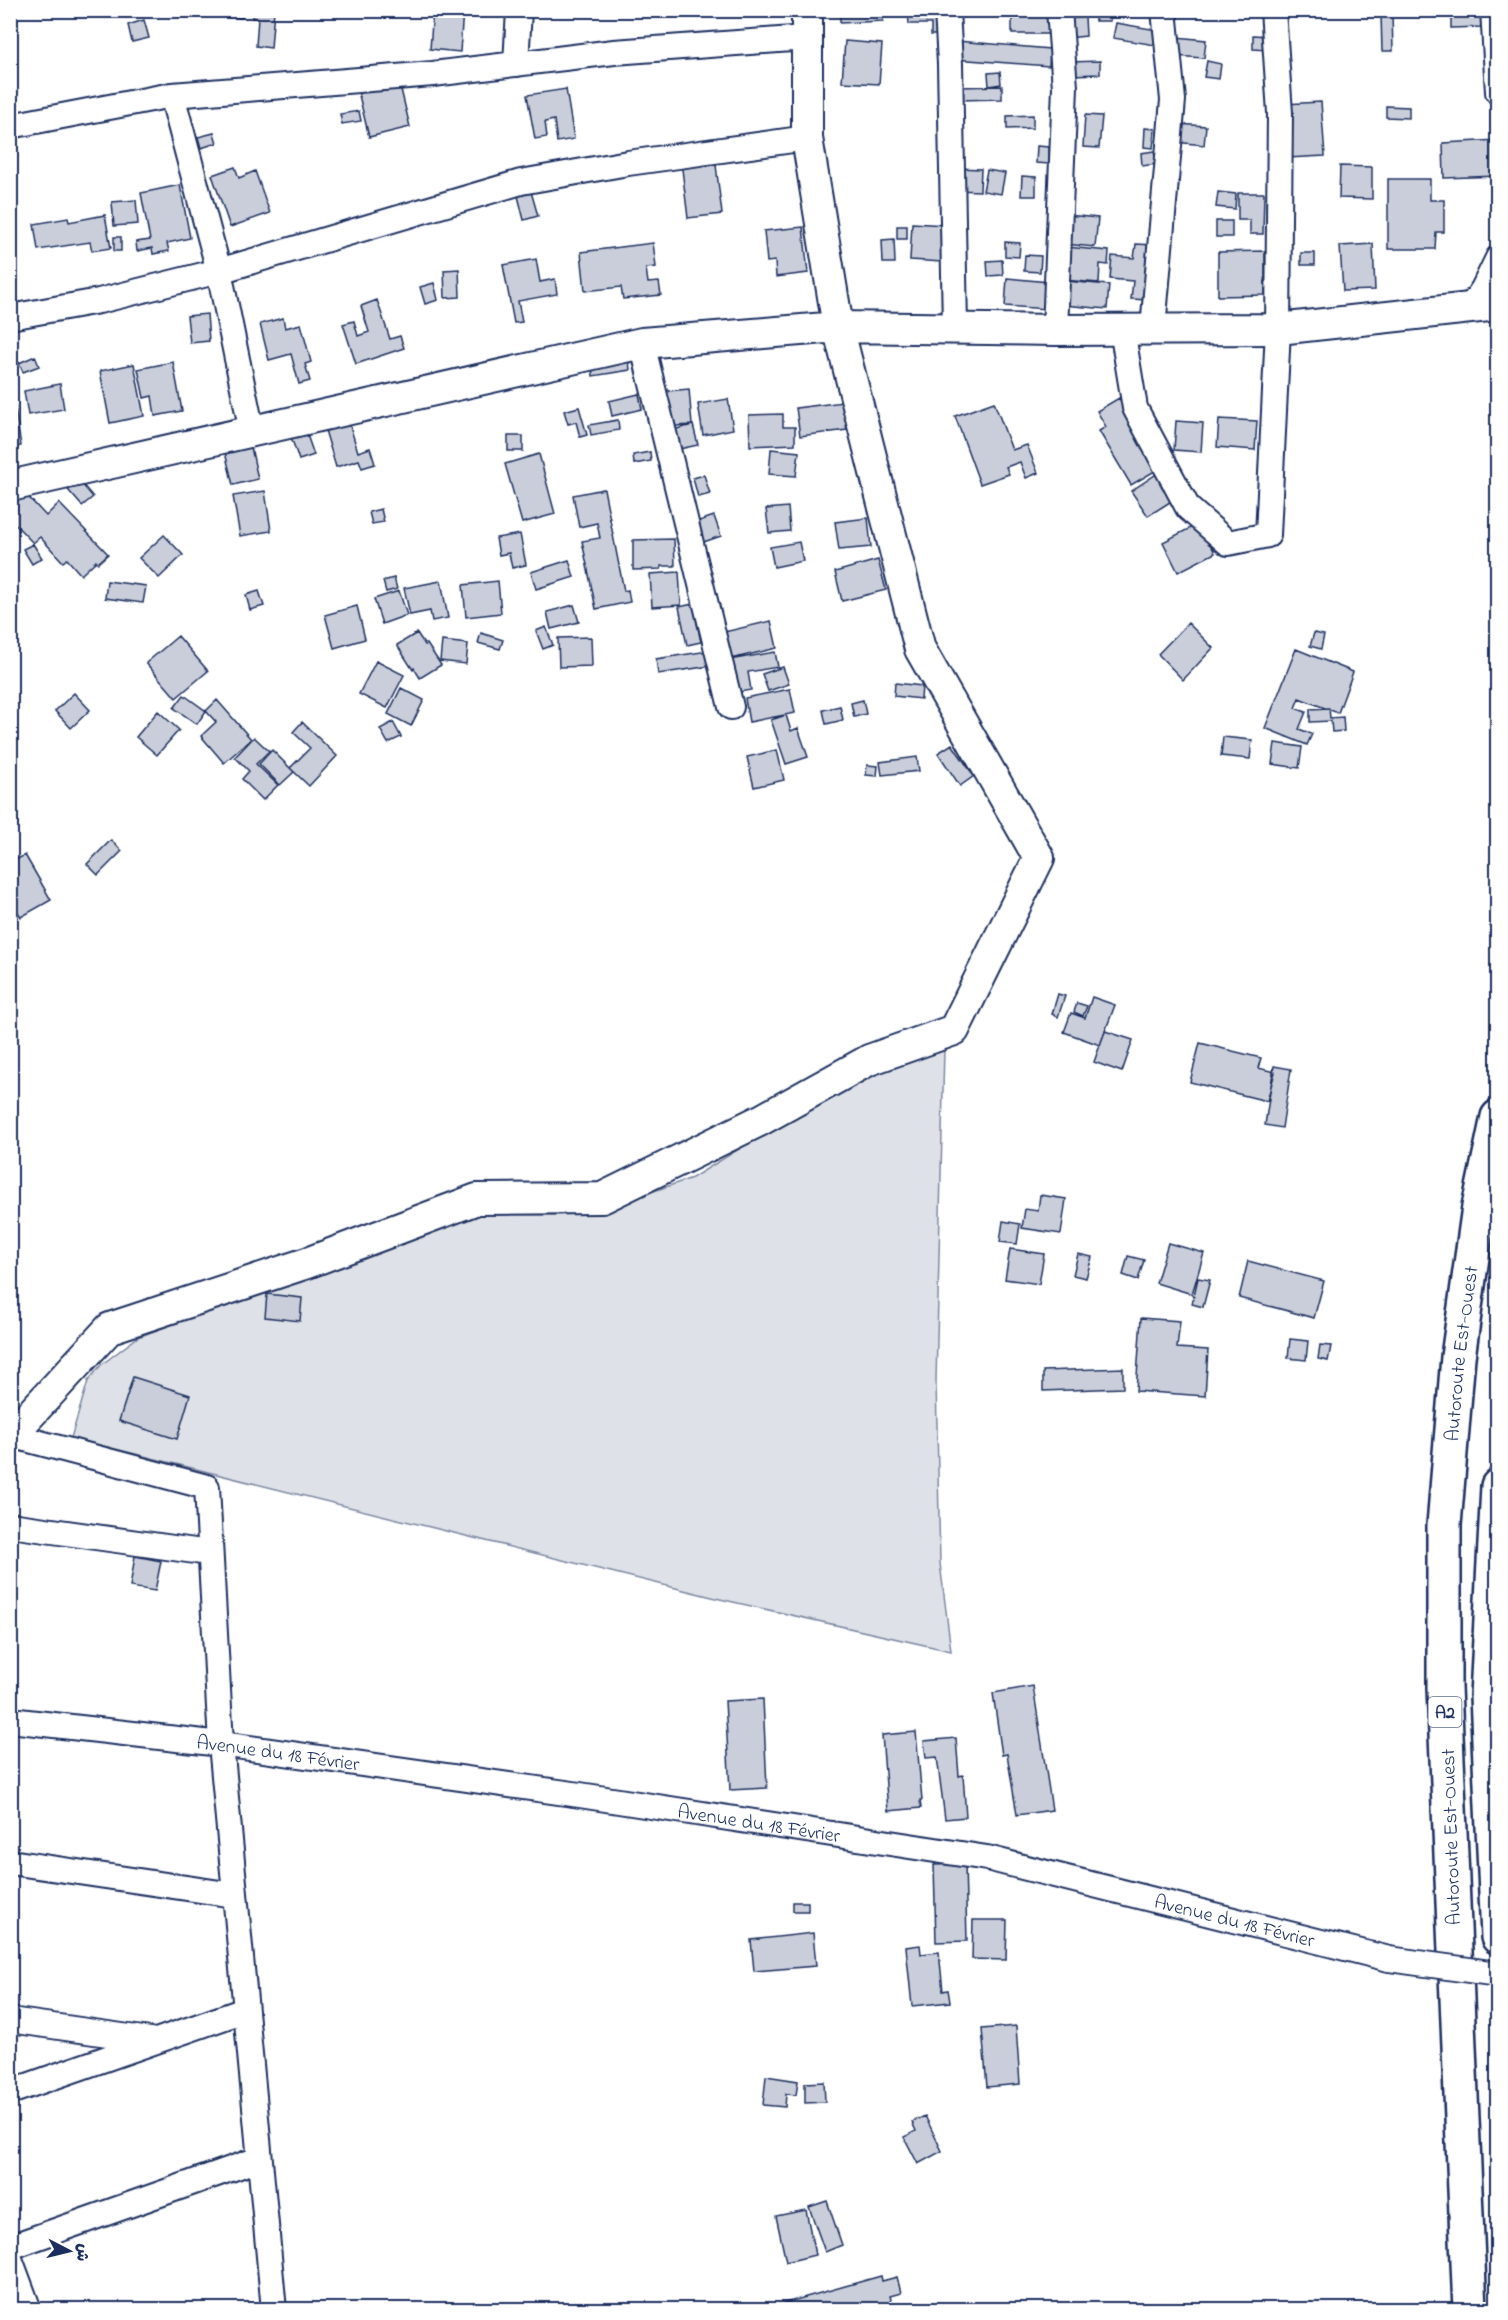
<svg xmlns="http://www.w3.org/2000/svg" width="1508" height="2320" font-family="'Indie Flower','Playpen Sans Arabic',sans-serif">
  <style>
    .green { fill: #dee1e7; stroke: #7c88a2; stroke-width: 1.5 }
    .building { fill: #caceda; stroke: #1b2f5e; stroke-width: 1.5 }
    .lines { fill: none; stroke-linecap: round; stroke-linejoin: round }
    .minor-casing { stroke: #1b2f5e; stroke-width: 28 }
    .tertiary-casing { stroke: #1b2f5e; stroke-width: 34 }
    .motorway-casing { stroke: #1b2f5e; stroke-width: 38 }
    .minor { stroke: #fff; stroke-width: 24 }
    .tertiary { stroke: #fff; stroke-width: 30 }
    .motorway { stroke: #fff; stroke-width: 33 }
    .minor-bridge-casing { stroke: #1b2f5e; stroke-width: 28; stroke-linecap: butt }
    .minor-bridge { stroke: #fff; stroke-width: 24 }
    .labels { text-anchor: middle; stroke-width: 4.5; stroke-linejoin: round; paint-order: stroke }
    .shield { fill: #fff; stroke: #5f6d8e; stroke-width: 1.5 }
    .shield-label { font-size: 18px; font-weight: bold; fill: #1b2f5e }
    .street-label { font-size: 20px; fill: #1b2f5e; stroke: #fff }
  </style>
  <rect width="100%" height="100%" fill="#fff"/>
  <filter id="ink" filterUnits="userSpaceOnUse"><feTurbulence type="fractalNoise" baseFrequency=".0167" numOctaves="2"/><feDisplacementMap in="SourceGraphic" scale="12" xChannelSelector="R" yChannelSelector="G"/><feConvolveMatrix kernelMatrix="1 2 1 2 8 2 1 2 1" color-interpolation-filters="sRGB"/></filter>
  <g filter="url(#ink)">
    <!-- green -->
    <path class="green" d="M944,1049L936,1381L940,1563L951,1651L720,1599L71,1438L88,1381L101,1365L138,1337L475,1214L556,1215L610,1206L692,1178L853,1079Z"/>
    <!-- building -->
    <path class="building" d="M217,10H243L242,18L217,16Z
      M253,10H274L271,48L256,46L258,18H252Z
      M433,10H463L460,52L430,49Z
      M840,10H882L883,21L840,23Z
      M908,10H942L943,35H931V24H909Z
      M1012,10H1052L1053,34H1012Z
      M1095,10H1110V21H1095Z
      M1438,10H1484V11L1438,14Z
      M1381,14H1392L1393,51H1382Z
      M1451,16H1481L1482,27L1451,28Z
      M1085,17L1086,36L1068,38L1067,19Z
      M144,20L149,38L132,42L128,25Z
      M1116,23L1157,30L1155,45L1113,38Z
      M1253,35L1268,36V50L1253,49Z
      M1176,37L1206,40L1204,58L1174,56Z
      M845,41L882,44L879,84L842,82Z
      M957,41L1050,49L1049,66L955,59Z
      M1100,61V74L1071,75L1070,62Z
      M1207,61L1221,64L1219,79L1204,77Z
      M1000,72L1001,84L989,86L988,73Z
      M399,81L410,127L369,137L358,91Z
      M1002,86V99L958,100V87Z
      M566,89L574,139L557,142L554,120L545,122L547,137L535,139L527,95Z
      M1321,102L1325,156L1287,158L1284,104Z
      M1386,106L1409,107V118L1386,117Z
      M359,111L361,121L342,124L340,114Z
      M1033,115V128L1007,129V116Z
      M1085,115L1102,116L1099,148L1083,147Z
      M1177,124L1206,126L1204,145L1175,142Z
      M1145,128L1155,129L1153,148L1144,147Z
      M14,132L17,157L10,158V133Z
      M214,133L217,143L201,148L198,137Z
      M1498,140V176L1444,178L1443,143Z
      M1037,146L1049,147V164L1036,163Z
      M1154,151L1156,164L1142,166L1141,153Z
      M715,157L722,214L688,218L681,161Z
      M1340,166L1372,167V199L1339,198Z
      M235,167L239,178L255,171L270,213L230,227L212,175Z
      M957,168L981,169L980,191L956,190Z
      M987,170L1005,173L1001,194L983,191Z
      M1022,176L1036,177V196H1021Z
      M1388,179H1430V200H1444V232H1436L1435,249H1388Z
      M180,185L190,238L167,243L169,251L153,254L152,248L137,251L136,242L150,240L141,193Z
      M530,188L538,216L524,220L517,192Z
      M1218,192L1236,194L1235,209L1216,207Z
      M1238,193H1264L1263,234H1250V220H1238Z
      M136,200L138,224L114,226L112,202Z
      M105,215L111,248L92,251L90,242L38,250L34,224L68,218L69,222Z
      M1067,215L1098,218L1095,247L1064,244Z
      M1216,221H1232V237H1216Z
      M912,223L945,225L943,262L910,260Z
      M897,226H907V239H897Z
      M803,227L808,273L776,277L775,261L767,262L764,231Z
      M114,237H121V251H114Z
      M894,239L895,263H883L882,240Z
      M1005,242L1020,243L1019,257L1005,256Z
      M653,243L656,267L646,268L648,283L659,282L661,295L623,299L621,287L585,291L581,252Z
      M1136,244L1154,245L1149,300L1131,299L1133,281L1110,279L1112,256L1134,258Z
      M1373,244L1375,290L1343,291L1340,246Z
      M1066,247L1109,251L1108,265L1100,264L1099,283L1063,280Z
      M1265,251V295L1218,296V252Z
      M1301,253H1315V265H1301Z
      M1025,255L1041,256L1040,272L1024,271Z
      M536,259L540,282L555,279L557,294L518,301L522,322L514,323L503,265Z
      M1002,260L1003,275L988,276L987,261Z
      M459,269L460,297L445,298L444,270Z
      M1007,278L1049,282L1047,309L1005,306Z
      M1065,281L1109,285L1107,309L1063,305Z
      M434,283L438,300L425,304L420,287Z
      M377,300L390,339L400,336L404,348L356,364L343,324L354,321L358,336L369,332L361,306Z
      M207,314L209,341L190,343L187,316Z
      M283,318L285,328L301,324L311,362L305,364L310,381L299,384L291,354L269,360L260,324Z
      M628,352L630,370L593,376L591,356Z
      M35,356L39,366L23,372L19,363Z
      M173,362L182,411L155,416L152,396L144,398L138,369Z
      M134,364L144,416L110,423L100,371Z
      M60,384L64,409L28,415L24,391Z
      M689,389L692,425L660,427L657,392Z
      M639,394L642,409L612,416L609,401Z
      M13,395L21,446L10,448V396Z
      M1119,398L1160,468L1131,485L1099,431L1106,427L1097,411Z
      M728,399L733,429L703,435L698,404Z
      M843,402L847,430L800,436L796,408Z
      M994,402L1012,450L1027,445L1038,473L1026,478L1020,462L1006,467L1009,474L980,484L955,416Z
      M579,407L587,435L580,437L576,422L568,424L564,411Z
      M346,413L358,452L370,448L375,464L362,468L359,460L336,467L322,420Z
      M783,414V427H795V444L750,446L749,415Z
      M1219,419L1257,421L1255,450L1217,447Z
      M618,420L619,430L591,435L589,425Z
      M1176,421L1203,423L1201,452L1174,450Z
      M693,425L698,445L665,452L660,433Z
      M305,429L314,455L299,460L290,434Z
      M508,436H523V451H508Z
      M249,438L258,479L233,485L223,444Z
      M771,449L799,452L796,476L769,474Z
      M650,452L651,461L634,464L633,455Z
      M539,454L555,514L522,523L505,464Z
      M1164,469L1181,495L1148,516L1131,491Z
      M74,475L93,497L82,506L63,484Z
      M704,475L710,494L698,497L693,478Z
      M19,487L46,516L59,503L108,554L98,563L96,561L81,575L67,559L63,562L40,537L33,543L10,519V495Z
      M604,489L624,591L628,590L630,602L596,609L582,541L600,538L597,523L579,527L573,495Z
      M265,491L271,531L240,536L233,496Z
      M788,507L790,531L769,533L766,509Z
      M381,509L384,522L372,524L369,512Z
      M714,516L721,536L692,546L685,526Z
      M868,518L871,547L839,550L835,522Z
      M1200,523L1215,553L1178,572L1163,542Z
      M520,534L526,565L512,568L509,553L499,555L496,538Z
      M164,535L183,555L159,578L139,558Z
      M674,539L675,566H661V569L633,570V540Z
      M799,542L803,561L774,567L770,547Z
      M33,544L42,558L32,564L23,549Z
      M569,560L574,577L536,589L531,572Z
      M878,560L886,590L842,601L835,572Z
      M679,572L681,605L652,607L650,574Z
      M394,578L397,589L386,592L383,581Z
      M107,581L146,586L143,603L105,598Z
      M441,581L448,618L432,621L430,611L410,615L404,588Z
      M498,581L501,613L466,617L463,585Z
      M259,591L264,606L250,610L246,595Z
      M399,591L407,615L382,624L374,599Z
      M693,604L701,642L687,645L679,607Z
      M574,605L579,622L551,629L547,612Z
      M357,606L365,639L334,648L325,615Z
      M771,621L777,648L726,660L720,633Z
      M1188,623L1213,648L1183,680L1158,654Z
      M546,627L553,645L543,649L536,631Z
      M417,633L425,645L427,644L441,665L420,678L414,668L413,670L397,645Z
      M481,633L503,640L500,649L478,643Z
      M1314,633L1324,635L1321,649L1310,646Z
      M178,636L208,671L176,698L146,663Z
      M591,637L592,666L559,667L558,638Z
      M442,641L468,644L466,664L440,661Z
      M1296,649L1353,672L1338,713L1299,698L1295,708L1306,712L1299,729L1312,734L1307,745L1265,728Z
      M708,651L710,666L658,674L656,659Z
      M775,652L778,667L748,672L751,690L734,693L729,660Z
      M376,661L404,675L387,708L359,694Z
      M783,667L789,684L768,691L762,674Z
      M895,683L922,686L921,699L894,696Z
      M401,688L424,700L411,726L388,714Z
      M790,689L795,713L749,722L745,698Z
      M74,693L90,710L71,728L55,711Z
      M184,695L206,711L197,724L174,708Z
      M217,700L251,739L224,763L201,736L216,722L206,711Z
      M863,700L866,714L854,717L851,703Z
      M840,706L843,720L826,724L823,710Z
      M1329,708L1330,718L1343,717L1344,731L1332,732L1331,721L1310,722V709Z
      M158,711L179,730L157,755L136,737Z
      M786,715L791,731L798,728L808,757L786,764L771,720Z
      M302,722L337,756L309,786L290,768L310,748L293,732Z
      M393,722L401,737L388,743L380,729Z
      M254,737L269,751L256,764L278,785L263,800L242,779L249,771L235,757Z
      M1223,737L1252,740L1250,759L1221,756Z
      M1275,743L1302,747L1299,768L1272,764Z
      M952,744L974,776L960,786L938,753Z
      M272,750L294,772L280,785L259,764Z
      M777,750L784,780L754,787L747,757Z
      M917,757L919,771L882,775L880,762Z
      M867,765L878,766L877,776L866,775Z
      M111,840L122,851L98,875L87,864Z
      M25,855L51,900L21,917L10,899V863Z
      M1058,994L1065,996L1058,1017L1052,1014Z
      M1092,997L1115,1005L1100,1045L1064,1032L1071,1013L1085,1018Z
      M1077,1003L1087,1006L1083,1016L1074,1012Z
      M1105,1031L1133,1040L1122,1072L1094,1062Z
      M1200,1043L1261,1058L1258,1068L1275,1072L1267,1101L1190,1082Z
      M1274,1066L1291,1069L1282,1128L1265,1125Z
      M1040,1195L1066,1199L1061,1234L1022,1228L1025,1209L1038,1211Z
      M1003,1221L1020,1224L1017,1244L1000,1242Z
      M1168,1243L1204,1253L1192,1294L1156,1283Z
      M1010,1249L1044,1254L1039,1284L1005,1279Z
      M1078,1254L1092,1257L1086,1278L1073,1275Z
      M1128,1256L1144,1260L1138,1280L1123,1275Z
      M1248,1261L1324,1281L1314,1318L1239,1298Z
      M1198,1278L1210,1280L1203,1307L1192,1304Z
      M267,1294L302,1298L300,1321L265,1317Z
      M1141,1318L1180,1321L1177,1348L1208,1350L1205,1396L1136,1391Z
      M1290,1339L1308,1341L1306,1360L1288,1358Z
      M1320,1345L1331,1346L1328,1361L1318,1359Z
      M1123,1368V1388L1043,1391V1371Z
      M133,1377L190,1395L177,1439L119,1421Z
      M135,1556L161,1561L155,1591L130,1587Z
      M1033,1686L1052,1810L1017,1815L1007,1754L1002,1755L993,1693Z
      M763,1699L767,1788L730,1790L725,1701Z
      M916,1732L922,1800H920L921,1808L888,1811L882,1735Z
      M956,1738L959,1776L963,1775L966,1817L945,1819L937,1757L926,1758L924,1741Z
      M965,1864L967,1941L936,1942L934,1865Z
      M793,1902H808V1911H793Z
      M973,1920H1007L1006,1960L972,1959Z
      M813,1933L816,1966L754,1971L751,1940Z
      M920,1945L921,1954L939,1952L943,1991L948,1990L950,2002L912,2006L906,1947Z
      M1016,2026L1020,2084L987,2087L982,2029Z
      M766,2076L798,2081L796,2095L786,2094L785,2107L763,2105Z
      M824,2082L825,2102L805,2103V2083Z
      M925,2116L942,2151L918,2164L904,2137L916,2131L912,2122Z
      M827,2201L842,2245L825,2252L809,2207Z
      M806,2210L815,2255L786,2262L776,2216Z
      M881,2276L882,2281L897,2277L901,2293L890,2296L894,2310H782L781,2304Z"/>
    <g class="lines">
      <defs>
        <g id="minor">
          <path d="M947,10L950,64L955,327"/>
          <path d="M1493,10L1498,92"/>
          <path d="M516,64L519,10"/>
          <path d="M172,95L219,271L252,432"/>
          <path d="M10,126L172,95L433,74L614,52L806,38"/>
          <path d="M1470,308L1483,289L1498,258"/>
          <path d="M10,317L99,301L219,271L521,182L628,163L807,138"/>
          <path d="M1153,328L1173,100L1164,10"/>
          <path d="M1122,329L1135,408L1188,508L1228,543L1268,535L1278,329L1280,113L1273,10"/>
          <path d="M1055,330L1065,87L1059,10"/>
          <path d="M642,343L731,707"/>
          <path d="M10,1435L207,1487L221,1744L274,2310"/>
          <path d="M10,1525L209,1553"/>
          <path id="s1" d="M10,1720L221,1744L580,1795L987,1858L1389,1959"/>
          <path d="M10,1862L234,1895"/>
          <path d="M10,2020L150,2040"/>
          <path d="M10,2092L245,2010"/>
          <path d="M10,2247L259,2159"/>
          <path d="M10,2259L29,2310"/>
        </g>
        <path id="tertiary" d="M10,486L642,343L838,327L1055,330L1278,329L1498,305
          M10,1427L26,1419L110,1328L307,1263L477,1199L602,1198L761,1120L869,1060L954,1030L1039,858L920,649L838,327L807,138V10"/>
        <g id="motorway">
          <path d="M1498,1486L1487,1696L1498,1937"/>
          <path id="s2" d="M1470,2310L1444,1687V1525L1458,1357L1479,1207L1498,1117"/>
        </g>
      </defs>
      <!-- minor casing -->
      <use href="#minor" class="minor-casing"/>
      <!-- tertiary casing -->
      <use href="#tertiary" class="tertiary-casing"/>
      <!-- motorway casing -->
      <use href="#motorway" class="motorway-casing"/>
      <!-- minor -->
      <use href="#minor" class="minor"/>
      <!-- tertiary -->
      <use href="#tertiary" class="tertiary"/>
      <!-- motorway -->
      <use href="#motorway" class="motorway"/>
      <defs>
        <path id="minor-bridge" d="M1389,1959L1498,1974"/>
      </defs>
      <!-- minor-bridge casing -->
      <use href="#minor-bridge" class="minor-bridge-casing"/>
      <!-- minor-bridge -->
      <use href="#minor-bridge" class="minor-bridge"/>
    </g>
  </g>
  <g class="labels">
    <!-- shield labels -->
    <rect class="shield" x="1428.5" y="1697" width="33" height="30" rx="4.5"/>
    <g class="shield-label">
      <text x="1445" y="1718">A2</text>
    </g>
    <!-- street labels -->
    <g class="street-label">
      <text dy="7" stroke="none"><textPath href="#s2" startOffset="958">Autoroute Est-Ouest</textPath></text>
      <text dy="7" stroke="none"><textPath href="#s1" startOffset="270">Avenue du 18 Février</textPath></text>
      <text dy="7" stroke="none"><textPath href="#s1" startOffset="756">Avenue du 18 Février</textPath></text>
      <text transform="translate(1450 1837) rotate(-92)" y="7">Autoroute Est-Ouest</text>
      <text dy="7" stroke="none"><textPath href="#s1" startOffset="1242">Avenue du 18 Février</textPath></text>
    </g>
  </g>
  <!-- margin -->
  <rect width="1508" height="2320" fill="none" stroke="#fff" stroke-width="36"/>
  <rect x="18" y="18" width="1472" height="2284" fill="none" stroke="#1b2f5e" stroke-width="2" filter="url(#ink)"/>
  <!-- north arrow -->
  <g transform="translate(69 2251) rotate(97)" stroke="#ffffff" stroke-width="4.5" paint-order="stroke">
  <path d="M0-4.5L10 22L0 15L-10 22Z" fill="#1b2f5e"/>
  <text y="-9" font-size="16" font-weight="bold" text-anchor="middle" fill="#1b2f5e">ش</text>
  </g>
</svg>
